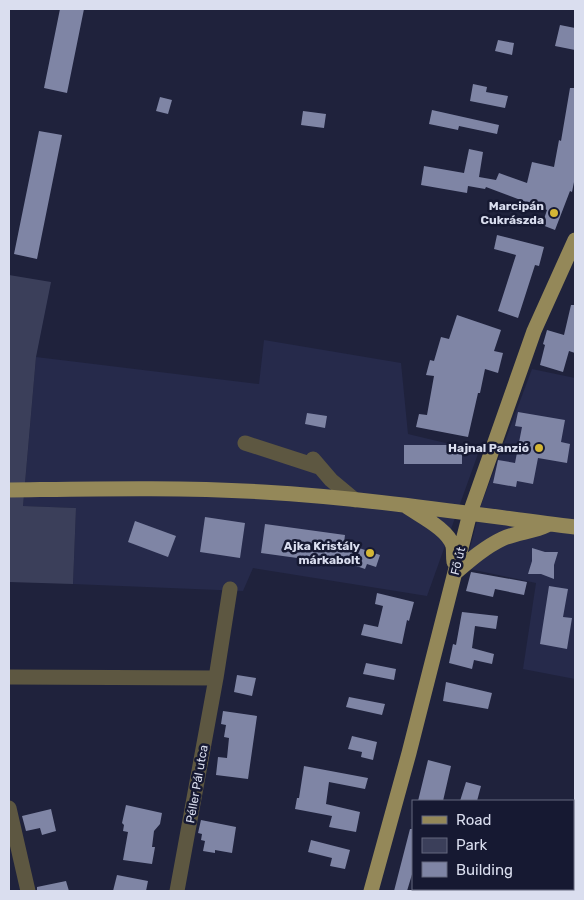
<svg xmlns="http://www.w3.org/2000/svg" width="584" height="900" font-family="Rubik,sans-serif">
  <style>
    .built { fill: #262a4b }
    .green { fill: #3b3f5a }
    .building { fill: #7f85a5 }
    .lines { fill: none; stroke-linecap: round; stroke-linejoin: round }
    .minor { stroke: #5d5741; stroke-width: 15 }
    .major { stroke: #948859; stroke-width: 15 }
    .poi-dot { fill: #d4b635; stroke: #161932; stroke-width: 2 }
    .labels { text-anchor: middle; stroke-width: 5; stroke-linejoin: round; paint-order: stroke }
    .poi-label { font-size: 12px; font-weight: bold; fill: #dadeef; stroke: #161932; text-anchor: end }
    .street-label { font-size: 12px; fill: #dadeef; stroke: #161932 }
  </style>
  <rect width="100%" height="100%" fill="#1f223c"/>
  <!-- built -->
  <path class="built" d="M264,340L401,363L408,434L479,451L427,596L253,568L243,591L73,584L76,508L23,506L36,357L259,384Z
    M532,369L575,378V679L523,669L536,583L465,568L481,505Z"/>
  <!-- green -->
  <path class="green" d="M9,275L51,282L36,357L23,506L76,508L73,584L9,582Z"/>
  <!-- building -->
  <path class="building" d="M60,9H84L67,93L44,88Z
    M560,25L575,28V50L555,46Z
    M498,40L514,43L512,55L495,51Z
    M473,84L487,87L486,92L508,96L505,108L470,101Z
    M570,88H575V177L572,192L570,191L555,230L542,225L547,210L486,187L485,189L468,186L467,193L421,185L424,166L464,173L469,149L483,152L479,177L496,180L499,173L527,183L532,162L554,167L559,140L561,141Z
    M160,97L172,100L168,114L156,111Z
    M432,110L499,125L497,134L459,126L458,130L429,124Z
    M303,111L326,114L324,128L301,125Z
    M39,131L62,135L37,259L14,254Z
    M497,235L544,247L539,266L535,265L518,318L498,311L516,255L494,249Z
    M571,305H575V353L569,351L563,372L540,365L545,345L543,344L547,330L564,335Z
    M457,315L501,330L494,351L503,353L498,373L485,369L480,393H478L468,437L416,427L419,414L427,415L434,376L426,375L430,360L434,361L441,337L449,339Z
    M518,412L565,420L561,442L570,444L567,463L538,458L533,484L517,481L516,487L493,483L498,460L515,463L522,427L515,426Z
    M307,413L327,416L325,428L305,424Z
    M404,445H462V464H404Z
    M205,517L245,523L240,558L200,552Z
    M135,521L176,536L168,557L128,542Z
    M265,524L345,535L344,543L380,555L376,567L367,564L365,569L342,561L341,564L261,553Z
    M532,548L545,552H558L554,565V579L541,574H528L532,561Z
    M471,572L527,582L524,595L495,589L493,597L466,591Z
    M549,586L568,589L563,617L572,618L567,649L540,644Z
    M377,593L414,602L409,621L407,620L402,644L361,635L364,624L378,627L383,606L375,604Z
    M462,612L498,616L496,629L475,626L472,648L494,654L492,664L474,660L472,669L449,663L453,644L456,645Z
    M366,663L396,669L394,680L363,674Z
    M237,675L256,678L252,696L234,692Z
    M446,682L492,693L488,709L443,701Z
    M349,697L385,704L382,715L346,707Z
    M223,711L257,716L248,779L216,775L218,757L227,758L229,738L224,737L226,725L221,724Z
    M352,736L377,742L373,760L361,757L362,752L348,749Z
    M428,760L451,766L443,801H418Z
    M304,766L368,778L365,789L329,782L326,804L360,812L356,832L329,827L332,816L295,809L297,798H299Z
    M466,782L481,786L477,801H460Z
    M126,805L162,813L160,824L154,831L152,847H155L152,864L123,860L128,832L123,831L124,825L122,823Z
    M51,809L56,831L42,835L40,828L26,831L22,816Z
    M201,820L236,827L232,853L215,850V853L203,851L205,841L201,840L202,834L198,833Z
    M410,829H413V871L407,891H394Z
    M311,840L350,850L345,869L330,866L332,858L308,852Z
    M117,875L148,881L146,891H113Z
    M66,881L69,891H37V887Z"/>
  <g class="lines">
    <!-- minor -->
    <path class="minor" d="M245,443L319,467
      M313,459L331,480L355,500
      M9,677L216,678
      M9,808L28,891
      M177,891L216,678L230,589"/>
    <!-- major -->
    <path class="major" d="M9,490C93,489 178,487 263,492C367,498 471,514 575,527
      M406,506C420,516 448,529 453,546C454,551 453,557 454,562
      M455,573C469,561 485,547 502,539C517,532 533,532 547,525
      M371,891L409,753L470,513L534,331L575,240"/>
  </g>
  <!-- markers -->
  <g class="poi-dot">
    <circle cx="554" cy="213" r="5"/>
    <circle cx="539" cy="448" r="5"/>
    <circle cx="370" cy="553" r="5"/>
  </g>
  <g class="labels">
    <!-- poi labels -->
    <g class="poi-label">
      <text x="544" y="210">Marcipán<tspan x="544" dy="14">Cukrászda</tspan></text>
      <text x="529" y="452">Hajnal Panzió</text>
      <text x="360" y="550">Ajka Kristály<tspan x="360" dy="14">márkabolt</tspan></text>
    </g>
    <!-- street labels -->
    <g class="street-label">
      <text transform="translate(458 561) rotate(-76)" y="4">Fő út</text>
      <text transform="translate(197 784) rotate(-80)" y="4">Péller Pál utca</text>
    </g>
  </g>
  <!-- border -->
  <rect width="584" height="900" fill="none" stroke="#dadeef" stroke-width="20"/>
  <!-- legend -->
  <rect x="412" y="800" width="162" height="90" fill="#161932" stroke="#64687e"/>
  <rect x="422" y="816" width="25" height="8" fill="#948859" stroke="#64687e"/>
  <text x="456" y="825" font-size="15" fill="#dadeef">Road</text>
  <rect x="422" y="838" width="25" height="15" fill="#3b3f5a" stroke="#64687e"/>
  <text x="456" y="850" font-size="15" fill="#dadeef">Park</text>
  <rect x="422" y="862" width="25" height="15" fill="#7f85a5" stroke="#64687e"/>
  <text x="456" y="875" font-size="15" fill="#dadeef">Building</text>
</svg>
